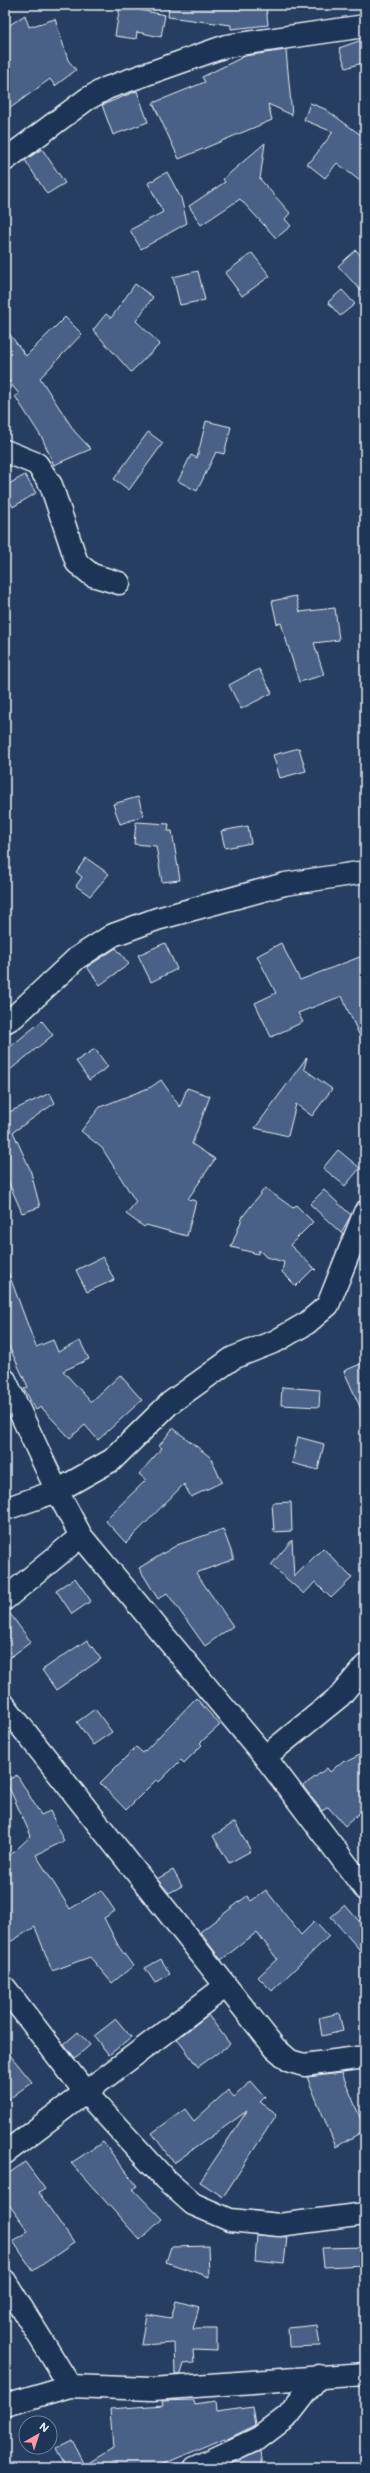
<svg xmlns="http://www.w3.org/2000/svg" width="370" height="2473" font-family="Mali,sans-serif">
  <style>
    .building { fill: #4a6087; stroke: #e8f1f8 }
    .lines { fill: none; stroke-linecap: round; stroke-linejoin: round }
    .street-casing { stroke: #e8f1f8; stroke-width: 25 }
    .street { stroke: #1d3557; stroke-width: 22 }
  </style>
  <rect width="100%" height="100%" fill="#263e61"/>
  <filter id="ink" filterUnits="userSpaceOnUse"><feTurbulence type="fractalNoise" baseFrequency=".025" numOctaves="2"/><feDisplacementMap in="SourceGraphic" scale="8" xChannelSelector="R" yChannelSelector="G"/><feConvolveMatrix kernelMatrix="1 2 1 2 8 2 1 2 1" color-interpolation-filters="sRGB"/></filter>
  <g filter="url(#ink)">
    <!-- building -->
    <path class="building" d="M120,5L140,7V10L165,15L161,37L137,32L136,39L115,36Z
      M169,5H266L268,25L231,29V25L168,17Z
      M25,15L29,27L55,19L68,60L76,70L55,86L50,79L5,112V28Z
      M365,39V62L346,68L339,48Z
      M286,50L292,115L268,104L272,120L179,159L153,103L205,82L202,77L245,56Z
      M137,91L148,122L113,135L102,105Z
      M310,103L325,109L365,138V185L337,163L325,178L306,163L311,161L333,132L304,120Z
      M265,143L260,179L290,213L285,219L291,226L276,238L240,199L201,225L189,206L225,182L223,179Z
      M42,149L65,183L47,194L25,160Z
      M167,172L181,198L187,223L141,249L130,230L163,212L148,183Z
      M356,250L365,261V295L338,266Z
      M252,253L270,276L242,296L225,273Z
      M198,271L205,300L180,305L173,277Z
      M135,284L153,297L136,321L160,344L131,372L93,330L106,314L111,318Z
      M342,290L355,304L340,316L328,302Z
      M65,317L82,334L40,378L75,432L91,449L54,465L42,438L15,396L19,394L5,376V328L26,356Z
      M206,421L231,427L224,454L216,452L197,491L178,481L191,455L197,458Z
      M148,432L163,443L129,490L114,479Z
      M25,475L36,493L13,507L5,493V486Z
      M296,596L300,612L335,608L339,640L314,643L324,675L299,682L281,623L277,624L272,601Z
      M259,669L272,693L241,709L229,685Z
      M299,748L306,771L280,778L273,755Z
      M138,797L144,816L120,824L113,804Z
      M136,822L169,824L168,831H172L180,880L162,882L156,846L134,844Z
      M248,826L251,843L225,848L221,831Z
      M86,858L109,874L90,896L76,886L82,877L76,872Z
      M165,943L177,969L151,982L138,955Z
      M281,943L300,980L365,955V1047L345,1004L346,1002L345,1003L342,996L298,1013L303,1022L271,1037L255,1003L276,993L257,956Z
      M116,948L129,964L100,985L87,967Z
      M42,1021L53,1035L5,1074V1051Z
      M95,1049L108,1067L89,1080L76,1061Z
      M307,1057L304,1069L332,1089L312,1116L296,1104L288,1136L255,1128Z
      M161,1080L180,1107L187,1088L210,1096L192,1144L215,1159L188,1199L196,1201L187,1236L146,1225L144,1227L126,1214L136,1202L102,1148L81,1131L100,1107L151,1087Z
      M50,1093L55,1103L13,1132L30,1169L40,1207L22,1213L5,1174V1114Z
      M338,1150L360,1168L345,1186L323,1168Z
      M265,1188L293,1208L296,1205L313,1222L290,1245L316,1270L313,1269L296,1286L282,1272L284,1262L266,1257L259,1250L258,1254L231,1247L243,1216Z
      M324,1190L351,1215L341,1233L310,1204Z
      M103,1257L114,1280L87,1292L76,1270Z
      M7,1269L36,1347L53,1340L58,1352L80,1341L89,1359L63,1371L91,1402L120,1375L142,1400L98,1440L85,1425L70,1438L41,1407L36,1410L24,1389L28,1387L5,1338Z
      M365,1362V1418L344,1371Z
      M282,1387L320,1390L319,1407L281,1405Z
      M173,1428L210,1457L222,1482L191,1497L184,1484L126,1543L105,1520L146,1480L139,1474L162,1448L159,1446Z
      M298,1437L324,1444L318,1470L292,1463Z
      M291,1502L292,1531L274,1532L272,1503Z
      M223,1529L234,1559L196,1573L233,1626L205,1646L167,1593L158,1599L139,1568L177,1545Z
      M292,1540L294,1577L323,1548L352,1578L331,1598L315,1582L304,1594L271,1565Z
      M75,1578L91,1601L72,1614L56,1590Z
      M5,1611H8L31,1642L5,1661Z
      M87,1640L101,1659L56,1690L42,1670Z
      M196,1698L220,1725L200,1743L202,1745L184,1763L181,1760L159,1782L156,1780L126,1810L100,1783L136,1747L143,1753Z
      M95,1709L112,1732L93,1745L77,1722Z
      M365,1752V1808L345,1826L328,1807L322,1811L303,1786L327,1768L330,1772L344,1760L346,1762Z
      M17,1775L41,1815L50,1811L64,1841L36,1855L70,1909L101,1890L115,1911L104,1918L119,1947L133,1966L112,1983L90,1957L52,1971L35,1927L5,1945V1860L31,1836L6,1781Z
      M235,1822L251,1851L229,1863L213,1836Z
      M173,1870L182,1886L169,1893L157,1879Z
      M266,1890L301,1935L315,1921L329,1936L272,1991L258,1977L277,1959L257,1932L221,1960L200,1932L247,1896L251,1901Z
      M345,1905L365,1928V1956L331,1917Z
      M161,1959L170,1974L155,1983L145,1968Z
      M339,2013L343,2031L322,2036L319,2018Z
      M208,2015L230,2044L198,2067L177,2039Z
      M116,2019L131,2037L109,2055L94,2036Z
      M78,2032L90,2045L75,2058L64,2044Z
      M5,2049L32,2082L5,2102Z
      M342,2073L365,2130L336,2147L307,2077Z
      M251,2081L265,2097L260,2102L277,2114L223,2197L200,2182L247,2111L174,2163L152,2133L185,2109L194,2121L228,2090L234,2097Z
      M103,2142L137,2186L133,2189L162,2219L140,2240L71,2163Z
      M25,2162L45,2189L39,2193L74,2243L33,2271L13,2241L28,2231L5,2199V2176Z
      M257,2235L287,2237L284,2264L255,2261Z
      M208,2246L209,2277L166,2262L171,2247Z
      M365,2247V2265L324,2267L322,2248Z
      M176,2301L199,2307L193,2329H217V2351L193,2350L194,2363L184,2364L181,2374L175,2375L174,2343L141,2345L146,2314L171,2318Z
      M317,2325L320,2346L289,2347L288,2328Z
      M194,2400L195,2404L215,2401L216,2412L253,2407L256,2425L225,2440V2438L154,2468H66L56,2448L72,2440L85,2465L113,2448L110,2409L163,2405L162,2401Z
      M260,2451L262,2468H230V2465Z"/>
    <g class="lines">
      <defs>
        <path id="street" d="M5,160L87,99L107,88L226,46L365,26
          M5,451L37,464L51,485L77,563L92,575L119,583
          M5,1022L14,1017L77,958L113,935L157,919L285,884L365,872
          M5,1380L57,1491L81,1536L265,1757L365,1889
          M5,1509L57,1491L112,1460L170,1403L233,1358L276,1341L307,1323L328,1305L365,1212
          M5,1599L81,1536
          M5,1706L275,2048L290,2061L304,2065L365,2057
          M265,1757L340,1696L365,1666
          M5,1988L86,2093L165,2179L193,2204L230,2220L279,2225L365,2214
          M5,2153L226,1986
          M5,2281L70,2386
          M5,2405L70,2386L153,2389L365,2374
          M195,2468L259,2438L288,2416L319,2376"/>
      </defs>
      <!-- street casing -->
      <use href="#street" class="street-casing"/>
      <!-- street -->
      <use href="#street" class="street"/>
    </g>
  </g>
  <!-- margin -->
  <rect width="370" height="2473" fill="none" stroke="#1d3557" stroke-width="20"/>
  <rect x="10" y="10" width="350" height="2453" fill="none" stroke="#e8f1f8" stroke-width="1.5" filter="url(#ink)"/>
  <!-- north arrow -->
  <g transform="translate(38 2435) rotate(39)"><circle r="19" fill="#1d3557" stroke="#6e8097"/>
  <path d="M0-3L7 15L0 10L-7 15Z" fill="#ff9aa2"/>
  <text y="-6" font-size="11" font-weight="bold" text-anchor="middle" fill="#e8f1f8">N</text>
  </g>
</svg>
